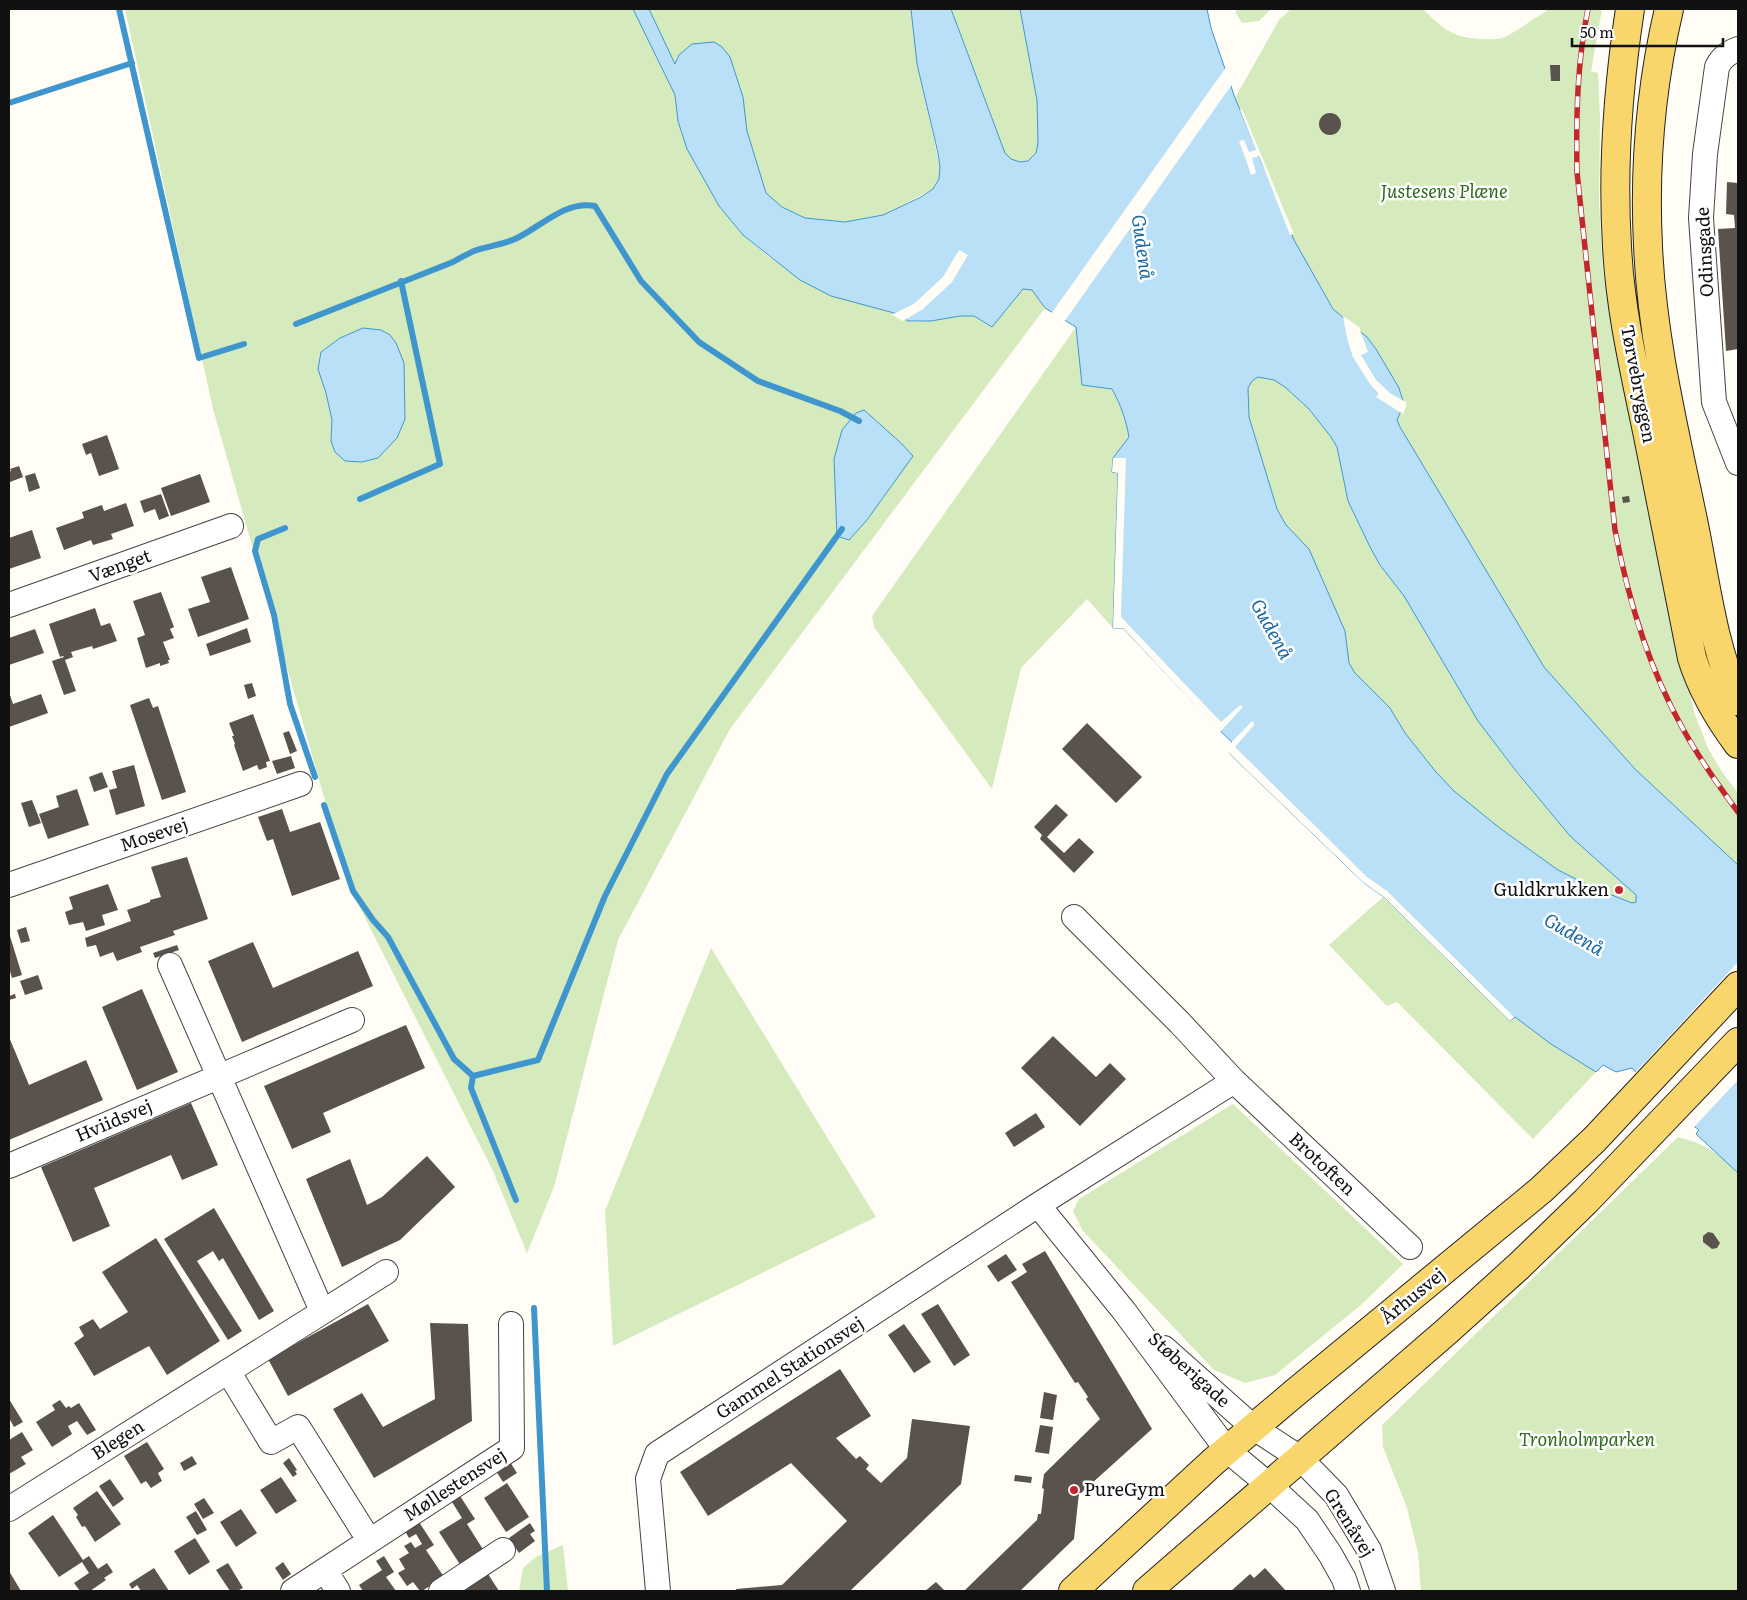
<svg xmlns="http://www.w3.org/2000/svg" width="1747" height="1600" font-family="Literata,serif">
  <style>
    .green { fill: #d5ebbd; fill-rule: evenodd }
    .water { fill: #b9e0f7; stroke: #3f96cf; fill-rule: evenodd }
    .pier { fill: #fffdf5 }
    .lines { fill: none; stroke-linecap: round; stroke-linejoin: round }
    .stream { stroke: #3f96cf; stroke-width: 6 }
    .building { fill: #5a524d }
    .minor-casing { stroke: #444; stroke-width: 26 }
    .major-casing { stroke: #222; stroke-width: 30 }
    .minor { stroke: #fff; stroke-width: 24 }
    .major { stroke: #f9d66b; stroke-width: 28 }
    .rail-casing { stroke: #c4262e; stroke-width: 5.5 }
    .rail { stroke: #fff; stroke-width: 4; stroke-dasharray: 11; stroke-linecap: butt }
    .poi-dot { fill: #c4262e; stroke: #fff; stroke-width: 2 }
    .labels { text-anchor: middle; stroke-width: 5; stroke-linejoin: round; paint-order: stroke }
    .park-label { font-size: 18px; font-style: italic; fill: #2f6b1f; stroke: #fff }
    .street-label { font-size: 18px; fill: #111; stroke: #fff }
    .poi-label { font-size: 18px; fill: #111; stroke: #fff; text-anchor: end }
    .water-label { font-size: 19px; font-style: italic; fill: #1768a6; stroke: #fff }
  </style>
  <rect width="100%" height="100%" fill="#fffdf5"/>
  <!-- green -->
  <path class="green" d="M125,9H633L675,95L678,121L687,149L719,206L743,235L769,257L888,312C896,313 902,320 909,321C930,325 951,313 972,316C978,317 985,325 992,327L1023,289L1032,290L1045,308L730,729L618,940L554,1187L527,1253L493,1171L350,888L213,409ZM318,369L362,462L331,441L332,420L326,393ZM864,410L901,443L913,456L837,536L834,459Z
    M649,9H911L917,64L940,167L939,179L933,189L883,215L845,222L805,218L782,207L765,193L747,131L743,97L679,55L675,65Z
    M951,9H1020L1037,100L1038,143L1036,153L1028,161L1020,162L1011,159L1005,153Z
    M1236,9H1271L1259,21L1242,23L1236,13Z
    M1291,9H1423C1443,29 1453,38 1482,39C1489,39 1495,40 1502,38C1513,34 1533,19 1545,12L1548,9H1602L1591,71L1598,73L1600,118L1599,203L1603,272L1694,712L1708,748L1722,772L1738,793V865L1635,769L1544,667L1400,427L1397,420C1401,409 1405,400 1399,388L1367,337L1333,309L1294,240L1235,98L1279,20Z
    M1076,327L1078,350L1112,389L1119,403L1126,420L1129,438L1113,458L1118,473L1113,628L1087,599L1021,668L992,789L874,627L872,616Z
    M1258,377L1274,380L1285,387L1309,409L1331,437L1337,447L1348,501L1370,547L1380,565L1404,596L1478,721L1516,772L1570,836L1636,895V902L1632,904L1594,888L1558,870L1501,829L1454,791L1436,772L1405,733L1390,708L1355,674L1349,663L1345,631L1309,549L1286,525L1277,509L1249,417L1248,388L1252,381Z
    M1383,897L1510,1021L1514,1017L1551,1044L1596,1072L1533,1139L1397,1002L1387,1006L1329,945Z
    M711,948L876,1217L613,1346L605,1211Z
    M1233,1104L1403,1264L1362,1304L1275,1375L1245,1383L1214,1370L1083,1231L1073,1211L1079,1199Z
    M1678,1137C1708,1145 1716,1152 1738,1173V1591H1421L1418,1553L1407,1508L1383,1447L1382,1425Z
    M563,1545L568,1591H519L523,1568L536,1557Z"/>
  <!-- water -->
  <path class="water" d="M633,9H649L675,64L679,55L692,44L714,42L722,47L730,57L743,97L747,131L766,193L782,207L805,218L845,222L883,215L921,197L933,189L939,179L940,167L938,153L917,64L911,9H951L1005,153L1011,159L1020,162L1028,161L1036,153L1038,143L1037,100L1020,9H1207L1211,28L1235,98L1294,240L1333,309L1367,337L1376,349L1399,388L1404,404L1397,420L1400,427L1544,667L1635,769L1738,865V1173L1696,1134L1699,1130L1695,1127L1632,1068L1616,1072L1603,1065L1596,1072L1551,1044L1515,1017L1510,1021L1384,897L1364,883L1228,752L1232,742L1218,729L1123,628H1113L1118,473L1112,472L1113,458L1129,437C1126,420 1121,405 1112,389L1082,385L1076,327L1045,308L1032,290L1023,289L992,327L974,316H960L931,321H908L894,313L831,296L800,280L743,235L719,206L687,149L678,121L675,95ZM1258,377L1274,380L1285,387L1309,409L1331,437L1337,447L1348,501L1370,547L1380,565L1404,596L1478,721L1516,771L1570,836L1636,895V902L1632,903L1594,888L1558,870L1501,829L1454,791L1436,772L1405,733L1390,708L1355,673L1349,663L1345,631L1309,549L1286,525L1277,509L1249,417L1248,388L1252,381Z
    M363,328L381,330L390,335L396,343L404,363L405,419L397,438L378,458L362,462L345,461L335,452L331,441L332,420L326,393L318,369L321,352L340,338Z
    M864,410L901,443L913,456L867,520L849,540L837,536L834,459L842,430L856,413Z"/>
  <!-- pier -->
  <path class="pier" d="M1227,66L1233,83L1064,322L1051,314Z
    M1242,109L1294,234L1290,235L1259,156L1252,158L1256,173L1251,175L1245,157L1239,141L1244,140L1249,152L1256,150L1240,110Z
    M959,250L968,255L952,282L923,309L903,321L892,315L915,303L943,277Z
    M1343,316L1359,327L1368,352L1361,355L1376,380L1391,394L1406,402V407L1403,414L1376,397L1379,394L1370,384L1353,357L1347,338Z
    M1113,458H1126L1121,617L1221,722L1240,705L1243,707L1219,733L1216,731L1217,729L1123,628H1113L1118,473L1112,472Z
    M1252,721L1255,724L1235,747L1367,877L1387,891L1514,1017L1510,1021L1384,897L1364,883L1229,753L1226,754L1228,746Z
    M1738,962V1080L1693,1128L1635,1073Z"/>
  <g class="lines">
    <!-- stream -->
    <path class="stream" d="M119,9L199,358L244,344
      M9,103L132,63
      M296,324L453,262C460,258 467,254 474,251C487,246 502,245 515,239C541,227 565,200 595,206L641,281L699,342L758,381L840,411L859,421
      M360,499L440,464L401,281
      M285,528L258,539L255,551L274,615L290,704L315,777
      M324,805L353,891L373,920L388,937L454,1059L473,1076L538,1060L605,896L667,774L842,529
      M473,1076L471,1088L516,1200
      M534,1308L547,1591"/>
  </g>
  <!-- building -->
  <path class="building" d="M1550,65H1560V81H1551Z
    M1319 124a11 11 0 1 1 22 0a11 11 0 1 1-22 0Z
    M1727,182L1738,183V349L1726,351L1718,229L1735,228L1734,215L1726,214Z
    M107,435L119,469L99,476L91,453L86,455L82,444Z
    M19,466L23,477L10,482L9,472L11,471L10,469Z
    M35,473L40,488L29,492L25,476Z
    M200,474L210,502L171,516L161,488Z
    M161,494L169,516L159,520L155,509L144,513L140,501Z
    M1629,496L1630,502L1623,503L1622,497Z
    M126,503L134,526L111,534L113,539L93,545L91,540L64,550L56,528L84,518L82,512L102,505L104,511Z
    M32,530L41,558L9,569V538Z
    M231,567L249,619L198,637L188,609L210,602L201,577Z
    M161,592L174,627L170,629L174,638L163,642L170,660H168L169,663L160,666V663L146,668L137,638L145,635L133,601Z
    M95,608L101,626L110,623L117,641L93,649L92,646L71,652L73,657L65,660L76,691L64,695L52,661L64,657L63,656L60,657L49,624Z
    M247,628L251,642L210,656L206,644Z
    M35,629L44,653L9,665V638Z
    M252,683L256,696L248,699L244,685Z
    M9,692L13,704L41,694L48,713L9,727Z
    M149,698L153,708L158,706L186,792L162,800L130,705Z
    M253,714L270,761L266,762L267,767L259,770L257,765L243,771L234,745L235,744L232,736H234L229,723Z
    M1087,723L1142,777L1116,803L1062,749Z
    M289,731L297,751L290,754L283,733Z
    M291,756L295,768L277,774L272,761Z
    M134,765L145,806L116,815L109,790L117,788L112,771Z
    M102,772L108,787L94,792L89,777Z
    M77,789L89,825L48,839L39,814L59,807L56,796Z
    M32,800L41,823L29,827L21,803Z
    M1056,804L1068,815L1047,837L1064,853L1079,838L1094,852L1074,873L1040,839L1042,835L1034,827Z
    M282,809L290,832L320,822L340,879L292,896L273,839L267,841L258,817Z
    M187,857L208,919L173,931L175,935L140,947L142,952L117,961L113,952L100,957L96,945L87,947L85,938L131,921L127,910L150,902V900L161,897L151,867Z
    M108,884L118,910L102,915L105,925L86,931L83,922L69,925L65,912L73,909L69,897Z
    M26,927L30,941L21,943L17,930Z
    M9,933L22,975L12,978L9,968Z
    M253,942L273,988L358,951L373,986L242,1042L208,961Z
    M177,945L179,950L155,958L153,953Z
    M38,975L43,989L25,995L20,981Z
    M142,989L178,1072L137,1090L102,1007Z
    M15,994L16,998L9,1000V996Z
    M406,1025L425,1068L323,1113L331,1132L292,1149L264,1086Z
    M1053,1036L1096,1077L1110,1063L1126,1079L1080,1126L1021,1068Z
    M9,1037L29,1085L86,1060L103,1100L9,1140Z
    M191,1103L218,1165L182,1180L171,1155L94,1188L110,1226L73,1242L41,1167Z
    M1036,1113L1045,1127L1014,1147L1005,1133Z
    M427,1156L455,1187L400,1240L342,1267L306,1179L350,1159L367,1205L382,1197Z
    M214,1208L274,1311L259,1320L223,1258L219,1261L213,1251L197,1261L242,1331L228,1340L164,1239Z
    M1708,1232L1713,1233L1720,1243L1717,1248L1712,1249L1703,1242V1236Z
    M156,1238L220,1341L167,1375L149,1346L94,1376L74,1343L84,1336L79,1327L93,1319L100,1329L128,1312L102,1272Z
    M1045,1251L1152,1429L1081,1493H1079L1074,1539L1020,1591H964L1037,1520L1038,1514H1041L1044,1489L1042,1488L1044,1474L1100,1419L1086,1399L1088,1397L1078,1382L1075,1383L1011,1282L1027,1272L1022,1264Z
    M1006,1254L1017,1270L998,1282L987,1266Z
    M368,1304L389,1341L288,1396L268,1359Z
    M938,1304L970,1355L954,1366L921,1314Z
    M430,1323L468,1324L472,1421L374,1478L333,1409L362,1393L383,1427L435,1399Z
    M904,1324L931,1362L914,1373L888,1335Z
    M840,1369L871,1416L836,1438L856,1459L860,1456L869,1465L866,1469L881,1483L907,1458L912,1419L970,1426L961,1484L850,1591H736V1589L782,1585L847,1521L791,1463L708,1516L680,1472Z
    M1044,1392L1057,1395L1053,1420L1040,1418Z
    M9,1399L23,1422L14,1427L9,1418Z
    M60,1400L66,1408L69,1406L71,1408L79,1403L96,1430L87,1435L77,1421L68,1426L72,1434L52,1447L36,1422L55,1410L52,1405Z
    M1040,1425L1053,1427L1049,1454L1035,1452Z
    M22,1432L33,1450L21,1457L26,1464L9,1474V1440Z
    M147,1442L164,1469L158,1473L162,1481L151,1488L146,1481L141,1484L124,1456Z
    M192,1456L197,1464L184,1471L180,1463Z
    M289,1458L297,1470L295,1471L297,1474L293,1477L283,1463Z
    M510,1462L517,1473L503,1482L496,1471Z
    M1015,1475L1032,1477L1031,1483L1014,1481Z
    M281,1477L297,1501L276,1514L260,1490Z
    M110,1479L124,1499L113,1507L99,1486Z
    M507,1483L529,1517L506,1532L484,1498Z
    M97,1491L121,1524L95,1542L85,1526L82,1527L76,1517L78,1515L73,1508Z
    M460,1496L475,1519L467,1524L484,1551L461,1566L439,1532L462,1518L452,1502Z
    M204,1498L214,1513L203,1519L194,1504Z
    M241,1509L257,1533L236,1547L220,1522Z
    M196,1511L207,1530L197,1535L186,1517Z
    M53,1515L83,1560L89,1556L98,1569L107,1563L113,1572L104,1578L106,1580L90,1591H80L74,1583L89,1573L82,1562L59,1577L28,1533Z
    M419,1522L434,1545L426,1550L444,1577L422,1591H420L413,1582L407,1586L398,1573L405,1569L399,1559L409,1553L404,1546L411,1542L415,1548L422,1544L416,1534L409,1538L405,1531Z
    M530,1523L535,1531L530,1534L535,1541L519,1553L509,1538Z
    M195,1538L210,1562L189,1575L174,1551Z
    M384,1556L394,1572L386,1577L396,1591H363L359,1585L382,1570L376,1561Z
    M283,1562L291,1574L283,1580L275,1568Z
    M228,1563L243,1588L237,1591H230L216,1570Z
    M154,1568L169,1591H141L137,1585L132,1589L129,1584Z
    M1265,1568L1286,1591H1231L1250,1574L1254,1578Z
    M9,1571L21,1591H9Z
    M488,1574L499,1591H467L465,1589Z
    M936,1582L944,1590L925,1591Z"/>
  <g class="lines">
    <defs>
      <path id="minor" d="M1738,49C1728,53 1722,57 1717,67L1705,154L1701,218L1714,402L1738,463
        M9,605L231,526
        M9,885L300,784
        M1074,917L1180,1023L1234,1081L1410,1247
        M170,965L322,1311
        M9,1166L352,1020
        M1038,1205L1124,1311L1227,1450L1269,1485L1307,1520L1330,1554L1344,1579L1348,1591
        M1164,1348L1254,1428L1300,1458L1336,1495L1369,1550L1383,1591
        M228,1371L271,1442L298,1427L369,1540
        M9,1509L386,1272
        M325,1570L338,1591
        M293,1591L512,1448L511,1324
        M441,1591L503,1550
        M658,1591L648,1479L657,1454L1038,1205L1234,1081"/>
      <path id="major" d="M1630,9C1618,88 1612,166 1617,246C1620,310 1635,373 1648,436C1663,510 1678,584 1692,658C1702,690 1718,717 1738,744
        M1669,9C1651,86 1644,167 1648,246C1652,340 1675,433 1694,525C1706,584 1713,647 1738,701
        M1073,1591L1214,1461L1297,1391L1541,1190L1595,1139L1738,986
        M1147,1591L1447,1331L1519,1266L1586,1201L1738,1042"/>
    </defs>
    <!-- minor casing -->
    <use href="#minor" class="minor-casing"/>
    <!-- major casing -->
    <use href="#major" class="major-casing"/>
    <!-- minor -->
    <use href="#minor" class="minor"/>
    <!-- major -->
    <use href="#major" class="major"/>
    <defs>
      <path id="rail" d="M1588,9C1577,63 1576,117 1577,172L1615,530C1628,599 1648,667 1683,729C1699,758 1718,785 1738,812"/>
    </defs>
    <!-- rail casing -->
    <use href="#rail" class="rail-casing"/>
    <!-- rail -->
    <use href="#rail" class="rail"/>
  </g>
  <!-- markers -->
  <g class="poi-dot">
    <circle cx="1619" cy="890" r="5"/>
    <circle cx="1074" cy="1490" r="5"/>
  </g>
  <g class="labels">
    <!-- park labels -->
    <g class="park-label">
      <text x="1444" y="198">Justesens Plæne</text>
      <text x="1587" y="1446">Tronholmparken</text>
    </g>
    <!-- street labels -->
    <g class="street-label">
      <text transform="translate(1705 252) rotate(-93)" y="6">Odinsgade</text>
      <text transform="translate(1638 384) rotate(79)" y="6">Tørvebryggen</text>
      <text transform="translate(120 566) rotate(-20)" y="6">Vænget</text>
      <text transform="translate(154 835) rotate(-19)" y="6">Mosevej</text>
      <text transform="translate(114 1121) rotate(-23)" y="6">Hviidsvej</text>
      <text transform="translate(1322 1164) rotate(43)" y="6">Brotoften</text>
      <text transform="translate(1413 1296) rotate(-39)" y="6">Århusvej</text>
      <text transform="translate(790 1368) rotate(-33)" y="6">Gammel Stationsvej</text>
      <text transform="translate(1189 1370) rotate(42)" y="6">Støberigade</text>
      <text transform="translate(118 1440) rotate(-32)" y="6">Blegen</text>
      <text transform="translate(455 1485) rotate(-33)" y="6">Møllestensvej</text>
      <text transform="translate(1349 1523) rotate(58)" y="6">Grenåvej</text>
    </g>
    <!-- poi labels -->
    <g class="poi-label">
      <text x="1609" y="896">Guldkrukken</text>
      <text x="1084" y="1496" text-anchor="start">PureGym</text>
    </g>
    <!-- water labels -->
    <g class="water-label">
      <text transform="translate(1143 247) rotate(82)" y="7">Gudenå</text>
      <text transform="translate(1272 629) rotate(61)" y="7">Gudenå</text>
      <text transform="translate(1574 934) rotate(30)" y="7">Gudenå</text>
    </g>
  </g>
  <!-- border -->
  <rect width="1747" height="1600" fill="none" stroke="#111111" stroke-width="20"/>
  <!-- scale -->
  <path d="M1572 38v8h151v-8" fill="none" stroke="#111111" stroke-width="2.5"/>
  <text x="1580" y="38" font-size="15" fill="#111111" stroke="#ffffff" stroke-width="4" paint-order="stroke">50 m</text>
</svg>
